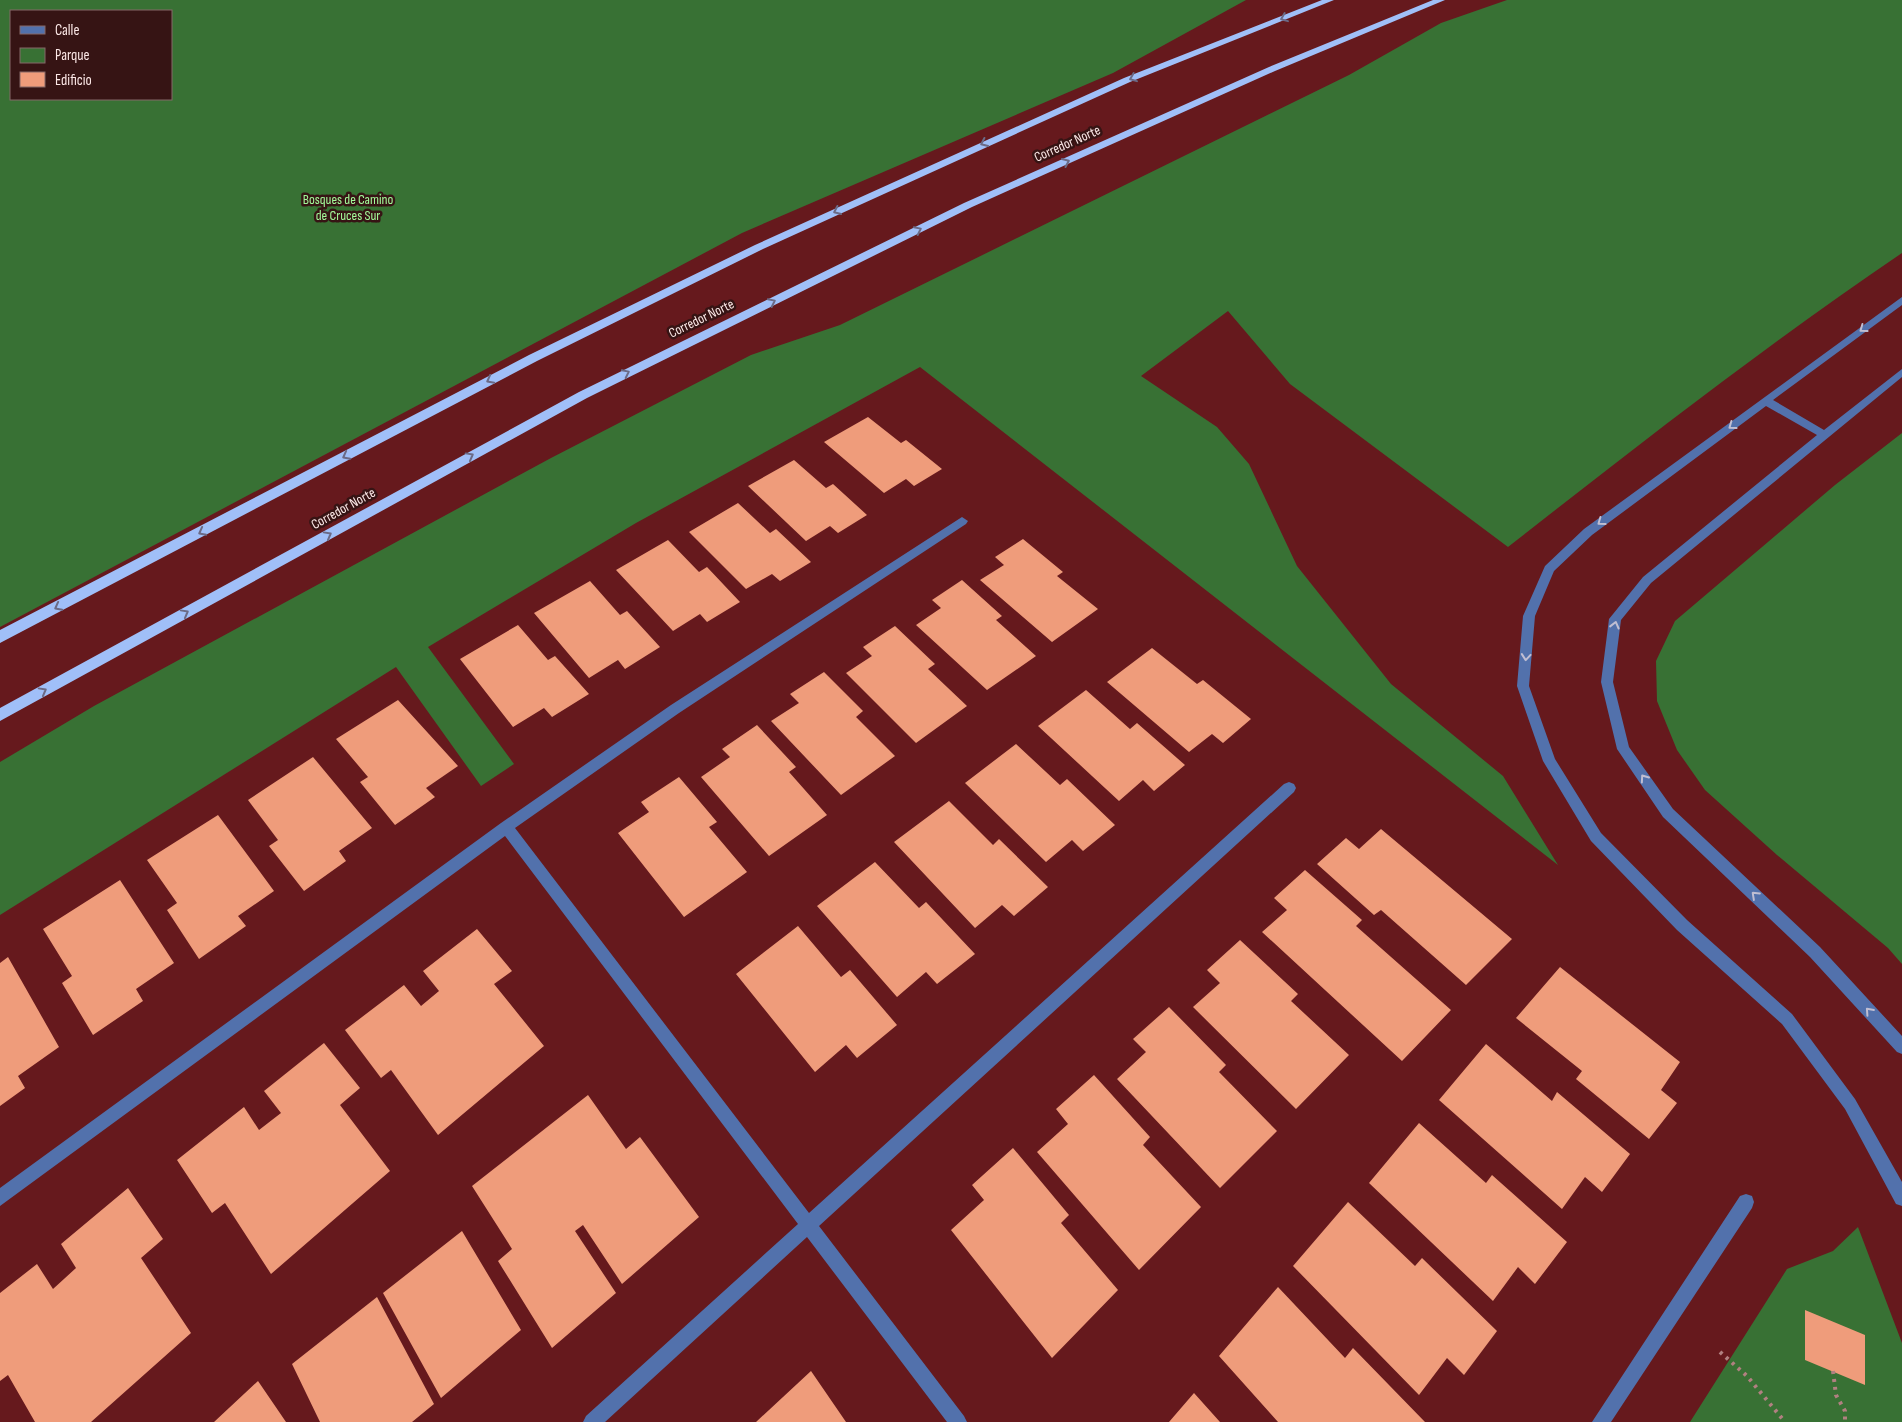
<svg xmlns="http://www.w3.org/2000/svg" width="1902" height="1422" font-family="'Sofia Sans Condensed',sans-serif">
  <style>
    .green { fill: #387134; fill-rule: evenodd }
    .building { fill: #ef9c7b }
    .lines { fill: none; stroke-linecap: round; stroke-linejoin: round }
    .path { stroke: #b18081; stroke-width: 4; stroke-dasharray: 3 5; stroke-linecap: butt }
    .minor { fill: #5271ac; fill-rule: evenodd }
    .motorway { fill: #a0bff8; fill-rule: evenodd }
    .oneway { stroke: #6b6a86 }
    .oneway2 { stroke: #c0bed2 }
    .labels { text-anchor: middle; stroke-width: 5; stroke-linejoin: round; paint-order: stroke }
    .far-street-label { font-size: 14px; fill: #fce8e7; stroke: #361414 }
    .far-park-label { font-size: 14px; fill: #a3fa9a; stroke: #361414 }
  </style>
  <rect width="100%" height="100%" fill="#66191d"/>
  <!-- green -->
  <path class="green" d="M0,0H1246L1113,73L742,233L0,627ZM11,11H171V99H11Z
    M1507,0H1902V253C1766,345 1637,446 1508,547L1290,384L1228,311L1141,376L1217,427L1249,464L1297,566L1391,684L1503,776L1558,865L920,367L636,523L428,647L514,764L481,786L396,667L0,915V762L94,706L551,458L751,355L840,325L1349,75L1441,23Z
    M1902,433V964L1888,948L1777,855L1705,790L1677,750L1657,701L1656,661L1675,621L1835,485Z
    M1858,1227L1902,1343V1422H1690L1787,1269L1833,1251Z"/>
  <!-- building -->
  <path class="building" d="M868,417L901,443L906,440L942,469L914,486L906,479L884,493L824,442Z
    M794,460L826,488L833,484L867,515L838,533L830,526L806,541L748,486Z
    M738,503L770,533L776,529L811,562L780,581L772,574L746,589L689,532Z
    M1023,539L1063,572L1057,576L1098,609L1052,642L980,580L1004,565L995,557Z
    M668,540L699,572L707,567L740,602L707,622L700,614L673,631L616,570Z
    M962,580L1002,616L996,620L1036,656L987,690L916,625L941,608L932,600Z
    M590,581L620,615L627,611L660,647L625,669L618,660L589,678L534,613Z
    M518,625L548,660L555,656L589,694L552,717L544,708L513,727L460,659Z
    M895,626L935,664L928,669L967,706L916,743L846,673L872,656L863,647Z
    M1152,648L1197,684L1203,680L1251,719L1223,743L1212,734L1189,752L1107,682Z
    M824,672L863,711L856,717L895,756L841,795L771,721L799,703L790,694Z
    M1086,690L1130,729L1137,723L1185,765L1154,791L1143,780L1119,801L1038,726Z
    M398,700L458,766L426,788L435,797L395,825L360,782L368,777L336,739Z
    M757,725L796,767L789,772L827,815L769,856L701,777L730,757L722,749Z
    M1016,744L1060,785L1067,779L1115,825L1083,851L1072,840L1046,862L965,783Z
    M313,757L372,828L339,851L346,861L304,891L269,846L278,840L248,800Z
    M679,777L717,822L709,827L747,872L684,917L618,833L649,812L641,802Z
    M949,801L993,845L999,839L1048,887L1014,916L1002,905L975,928L894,842Z
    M218,815L274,891L238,916L246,926L199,959L167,910L177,903L147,860Z
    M1381,829L1512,939L1466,985L1381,910L1374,915L1317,864L1346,838L1359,849Z
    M875,862L919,908L926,902L975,954L937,984L926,972L897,997L817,906Z
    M1305,870L1362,920L1356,926L1451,1010L1402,1061L1262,932L1287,910L1274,898Z
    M120,880L174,963L136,989L143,1001L93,1035L62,983L72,976L43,929Z
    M798,926L841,977L850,970L897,1025L857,1058L846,1045L815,1072L736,974Z
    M477,929L512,971L494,984L544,1046L438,1135L391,1070L381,1078L345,1030L404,985L421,1006L439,991L423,971Z
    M1240,940L1298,994L1291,1001L1349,1055L1296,1109L1193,1007L1220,983L1207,970Z
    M8,957L59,1047L18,1076L25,1088L0,1106V963Z
    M1560,967L1680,1062L1661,1090L1677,1103L1649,1139L1576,1079L1582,1071L1516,1018Z
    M1169,1007L1226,1065L1219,1072L1277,1131L1220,1188L1117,1079L1146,1052L1133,1039Z
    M324,1043L360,1088L340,1105L390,1171L271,1274L225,1203L212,1213L177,1160L244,1107L259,1130L281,1113L264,1091Z
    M1486,1044L1552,1101L1557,1092L1630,1154L1602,1192L1585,1177L1562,1209L1439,1100Z
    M1094,1075L1150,1137L1143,1145L1201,1207L1139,1270L1037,1152L1068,1124L1056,1109Z
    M588,1095L626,1149L640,1137L699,1217L622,1284L583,1225L575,1231L616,1293L552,1348L498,1261L512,1249L472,1186Z
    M1419,1123L1486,1183L1492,1175L1567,1242L1535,1284L1518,1267L1493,1301L1369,1183Z
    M1013,1148L1069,1215L1061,1223L1118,1290L1052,1358L951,1230L984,1200L972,1185Z
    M128,1188L163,1239L141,1258L191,1333L91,1422H35L8,1375L0,1381V1293L37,1264L53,1289L76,1268L61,1244Z
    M1348,1202L1415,1266L1422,1258L1497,1331L1464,1375L1447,1358L1419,1395L1293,1266Z
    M462,1231L521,1330L441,1398L383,1293Z
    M1278,1287L1345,1358L1353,1348L1425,1422H1278L1219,1356Z
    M377,1297L434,1404L412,1422H320L292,1364Z
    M1805,1310L1865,1335V1385L1805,1360Z
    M811,1371L846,1422H756Z
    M258,1381L286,1422H214Z
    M1194,1393L1220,1422H1169Z"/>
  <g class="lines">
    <!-- path -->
    <path class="path" d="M1720,1352L1747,1376L1785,1422
      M1833,1371L1836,1395L1845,1411V1422"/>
    <!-- minor -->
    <path class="minor" d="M1902,297V305L1773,400L1824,430L1902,369V377L1651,583L1621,620L1613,682L1629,747L1673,809L1820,947L1902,1036V1054L1897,1052L1810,957L1663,817L1617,749L1601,682L1609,619L1643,577L1817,435L1766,406L1592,535L1554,571L1535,616L1529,686L1555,759L1601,833L1687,920L1792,1014L1855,1099L1902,1182V1206L1896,1204L1845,1109L1782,1024L1677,930L1591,841L1543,761L1517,686L1523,616L1545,566L1584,529Z
      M962,517L968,521L966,524L679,713L515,828L809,1213L1284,784L1289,782L1294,784L1296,788L1294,792L819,1226L964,1416L967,1422H947L807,1237L605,1422H583L586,1416L798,1224L505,836L0,1206V1188L501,823L671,705Z
      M1746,1194L1752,1196L1754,1202L1752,1208L1611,1422H1592L1740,1196Z"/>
    <!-- motorway -->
    <path class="motorway" d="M1322,0H1334L1130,82L763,249L537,361L0,643V630L529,355L755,245L1124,78Z
      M1433,0H1445L1275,71L972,207L587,398L0,721V708L579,392L964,203L1269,67Z"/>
  </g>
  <!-- one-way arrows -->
  <defs><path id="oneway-chevron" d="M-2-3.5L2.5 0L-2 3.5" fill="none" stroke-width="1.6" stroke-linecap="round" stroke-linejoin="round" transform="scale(1.25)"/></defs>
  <g class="oneway">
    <use href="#oneway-chevron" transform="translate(1284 18) rotate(158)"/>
    <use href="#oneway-chevron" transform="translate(1133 78) rotate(158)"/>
    <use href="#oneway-chevron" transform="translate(984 143) rotate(155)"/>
    <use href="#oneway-chevron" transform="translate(1066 162) rotate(-24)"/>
    <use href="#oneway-chevron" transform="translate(837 211) rotate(155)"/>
    <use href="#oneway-chevron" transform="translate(918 230) rotate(-26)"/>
    <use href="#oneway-chevron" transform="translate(772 302) rotate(-26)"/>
    <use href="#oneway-chevron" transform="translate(626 373) rotate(-26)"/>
    <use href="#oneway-chevron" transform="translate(490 380) rotate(152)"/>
    <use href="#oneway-chevron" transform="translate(346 456) rotate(152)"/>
    <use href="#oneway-chevron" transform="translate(470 456) rotate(-29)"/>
    <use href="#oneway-chevron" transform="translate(202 532) rotate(152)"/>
    <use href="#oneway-chevron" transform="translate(328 535) rotate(-29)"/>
    <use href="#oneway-chevron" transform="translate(58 607) rotate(152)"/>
    <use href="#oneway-chevron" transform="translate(185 613) rotate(-29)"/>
    <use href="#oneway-chevron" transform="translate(43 691) rotate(-29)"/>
  </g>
  <g class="oneway2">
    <use href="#oneway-chevron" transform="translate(1863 329) rotate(144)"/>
    <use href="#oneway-chevron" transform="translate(1732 426) rotate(144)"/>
    <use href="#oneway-chevron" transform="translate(1601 522) rotate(144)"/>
    <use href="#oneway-chevron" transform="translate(1615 625) rotate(-76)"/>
    <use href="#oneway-chevron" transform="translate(1526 657) rotate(95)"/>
    <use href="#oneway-chevron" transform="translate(1644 778) rotate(-125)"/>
    <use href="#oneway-chevron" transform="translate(1755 895) rotate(-137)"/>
    <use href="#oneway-chevron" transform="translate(1869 1011) rotate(-132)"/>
  </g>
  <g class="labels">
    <!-- far-street labels -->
    <g class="far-street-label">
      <text transform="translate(1067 143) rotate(-24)" y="5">Corredor Norte</text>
      <text transform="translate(701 318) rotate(-26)" y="5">Corredor Norte</text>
      <text transform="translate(343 508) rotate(-29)" y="5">Corredor Norte</text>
    </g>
    <!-- far-park labels -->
    <g class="far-park-label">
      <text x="348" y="204">Bosques de Camino<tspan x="348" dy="16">de Cruces Sur</tspan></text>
    </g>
  </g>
  <!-- legend -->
  <rect x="10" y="10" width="162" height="90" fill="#361414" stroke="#856968"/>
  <rect x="20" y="26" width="25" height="8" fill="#5271ac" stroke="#856968"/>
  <text x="55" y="35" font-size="15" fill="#fce8e7">Calle</text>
  <rect x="20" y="48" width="25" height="15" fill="#387134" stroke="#856968"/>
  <text x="55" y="60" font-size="15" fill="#fce8e7">Parque</text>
  <rect x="20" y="72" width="25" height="15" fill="#ef9c7b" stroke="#856968"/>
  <text x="55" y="85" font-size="15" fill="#fce8e7">Edificio</text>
</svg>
